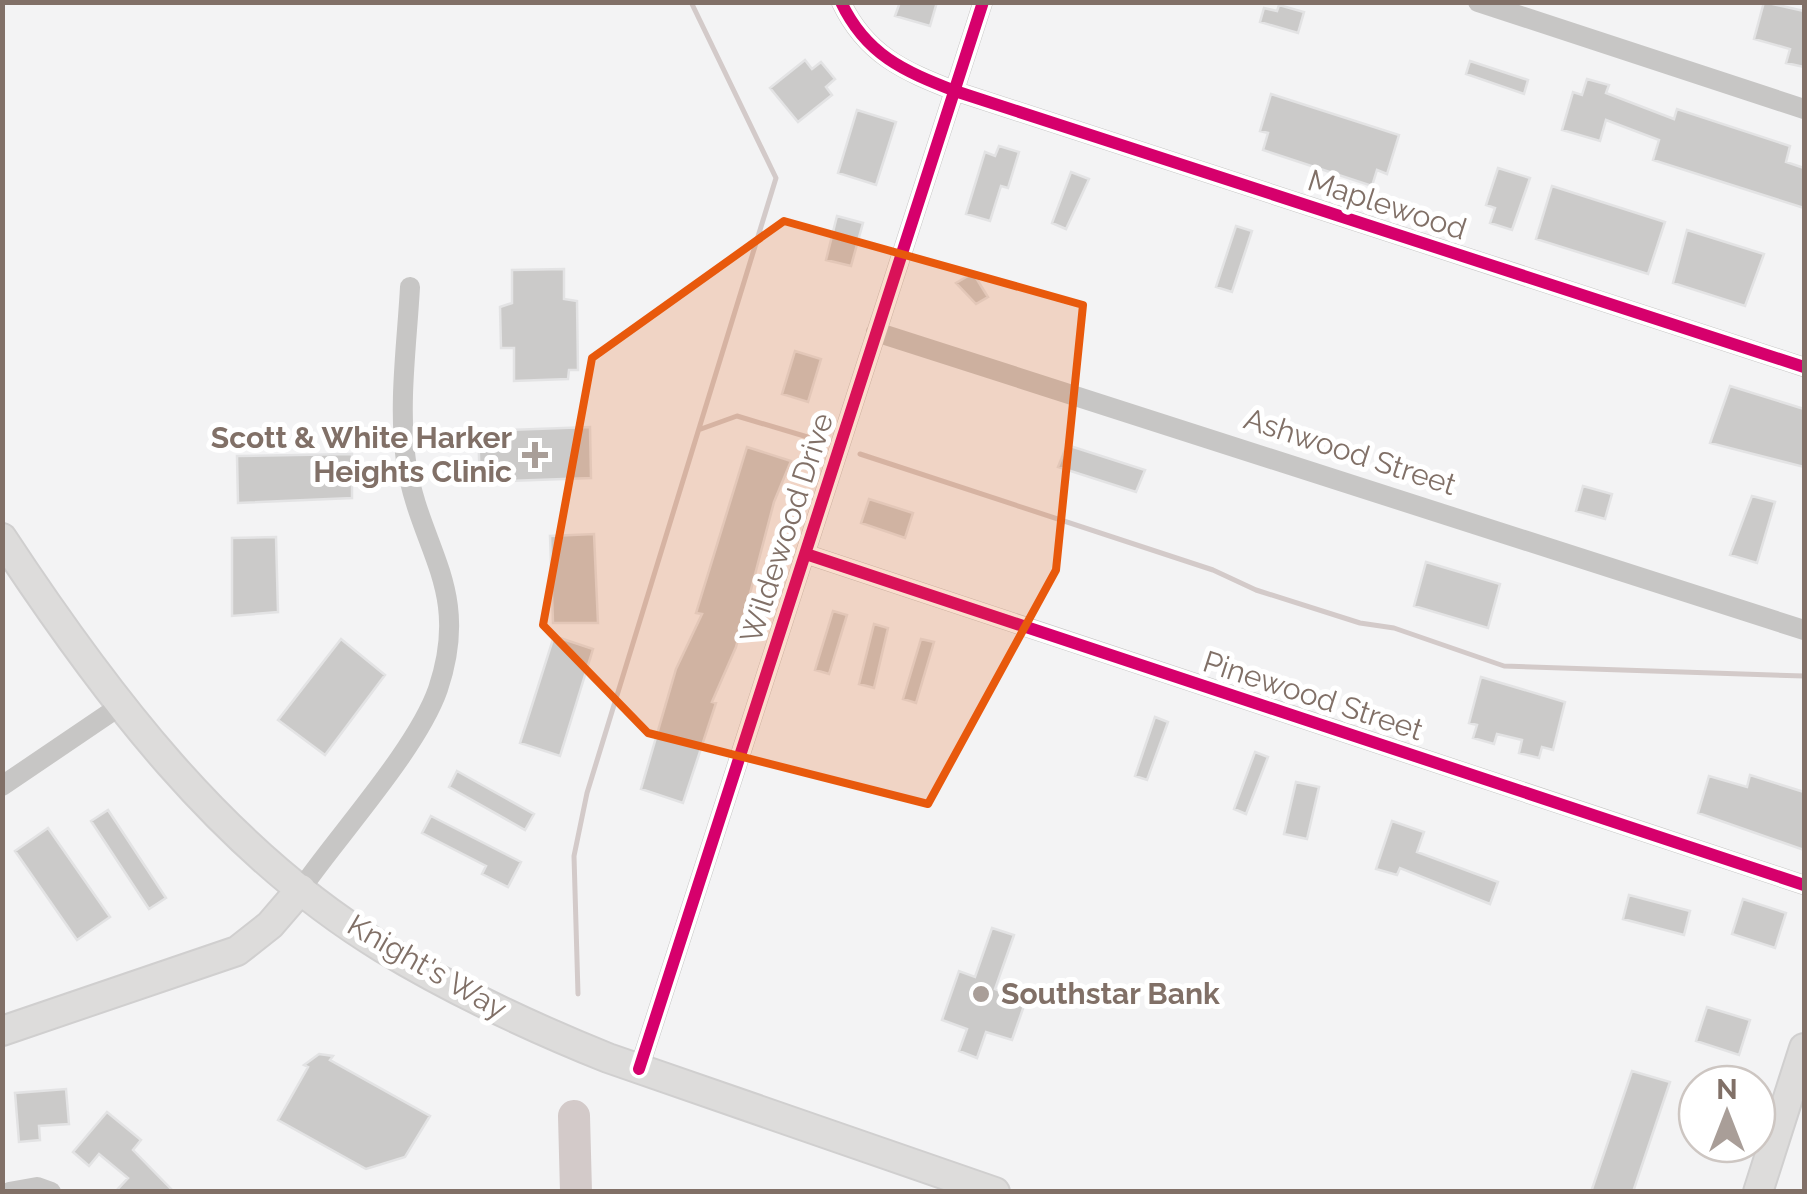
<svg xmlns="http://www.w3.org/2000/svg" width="1807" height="1194" font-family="Raleway,sans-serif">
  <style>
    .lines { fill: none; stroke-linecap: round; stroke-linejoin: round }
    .stream { stroke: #d3cac9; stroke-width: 5 }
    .river { stroke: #d3cac9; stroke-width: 32 }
    .building { fill: #cbcac9; stroke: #e3e3e4; stroke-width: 2.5 }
    .secondary-casing { stroke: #d0cfcf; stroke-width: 32 }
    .street { stroke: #c7c6c5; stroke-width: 20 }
    .secondary { stroke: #dddcdb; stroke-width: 28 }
    .cycleway-casing { stroke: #fff; stroke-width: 19 }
    .cycleway { stroke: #d6006c; stroke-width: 12 }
    .marked { fill: #e8590c; fill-opacity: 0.2; stroke: #e8590c; stroke-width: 8; stroke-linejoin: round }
    .poi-dot { fill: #a99e98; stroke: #fff; stroke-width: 4 }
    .labels { text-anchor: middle; stroke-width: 10; stroke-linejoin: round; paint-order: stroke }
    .street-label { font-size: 30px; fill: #817067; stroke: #fff }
    .poi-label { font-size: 30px; font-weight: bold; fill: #817067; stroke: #fff; text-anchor: end }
  </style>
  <rect width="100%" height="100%" fill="#f3f3f4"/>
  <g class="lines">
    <!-- stream -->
    <path class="stream" d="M701,429L737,416L821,441
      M860,454L1213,570L1256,590L1360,623L1394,628L1504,666L1804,676
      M578,994L574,856L587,793L776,178L691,2"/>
    <!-- river -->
    <path class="river" d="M574,1116L576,1192"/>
  </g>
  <!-- building -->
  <path class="building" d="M900,2H937L930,26L895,16Z
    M1764,2L1804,11V67L1786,63L1790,49L1754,39Z
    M1279,5L1304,12L1298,33L1260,22L1264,8L1277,11Z
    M805,60L812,69L821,62L835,79L826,87L832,95L798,122L770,88Z
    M1470,61L1528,80L1524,94L1466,74Z
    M1587,79L1609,85L1606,93L1674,119L1677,109L1790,146L1786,162L1804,168V208L1653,160L1659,140L1606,120L1600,141L1562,130L1573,92L1582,95Z
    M1271,94L1399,135L1387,174L1377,170L1372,186L1263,150L1268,133L1260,131Z
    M857,110L896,122L876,185L838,173Z
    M999,146L1019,152L1008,188L1001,186L990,221L966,214L985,152L995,156Z
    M1498,168L1530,178L1512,230L1490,223L1495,208L1486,205Z
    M1071,172L1089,179L1066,229L1052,223Z
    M1552,186L1665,222L1648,274L1536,239Z
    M837,216L863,223L851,266L826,260Z
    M1236,226L1252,231L1232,292L1216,287Z
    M1687,230L1764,254L1745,306L1673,283Z
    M564,269V299L577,301L578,370H569L568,379L514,381V348H501L500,307L512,303V270Z
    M973,273L988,297L976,304L956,283Z
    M795,351L821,359L808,402L782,394Z
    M1730,386L1804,409V467L1710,443Z
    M590,427L591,478L480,482L478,431Z
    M1067,445L1145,470L1136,492L1058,467Z
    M747,447L791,461L774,502L736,647L712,702L716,703L683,803L641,789L676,669L702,614L696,613Z
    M352,454V498L238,503L237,456Z
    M1583,486L1612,494L1605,519L1576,511Z
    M1752,496L1775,502L1757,563L1730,555Z
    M869,499L913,513L905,538L861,523Z
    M594,534L598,623H553L550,536Z
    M276,537L278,612L232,616V538Z
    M1426,562L1500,584L1488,628L1414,606Z
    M833,611L847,615L829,674L815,670Z
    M874,624L888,628L874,688L859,684Z
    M554,636L593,649L560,756L520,743Z
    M341,639L385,675L325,755L278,720Z
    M921,639L934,642L916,703L903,699Z
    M1481,677L1565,702L1553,750L1542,747L1539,758L1519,753L1522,740L1497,734L1494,744L1473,738L1477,725L1469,723Z
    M1155,717L1168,722L1147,780L1135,776Z
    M1255,752L1268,757L1246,814L1234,809Z
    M457,771L534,814L525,830L449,787Z
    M1750,775L1804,792V850L1698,813L1709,776L1747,787Z
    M1296,782L1319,787L1307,839L1284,834Z
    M108,810L166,898L149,909L91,821Z
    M431,816L521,862L508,887L482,874L486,866L422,833Z
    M1392,821L1424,832L1417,852L1498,882L1490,904L1400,868L1397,875L1376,869Z
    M48,828L110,917L77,940L15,851Z
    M1629,895L1690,911L1684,935L1623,919Z
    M1743,899L1786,913L1775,948L1732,934Z
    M992,928L1014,935L995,989L1026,1000L1012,1040L986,1032L977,1058L959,1051L967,1029L942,1020L959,971L975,977Z
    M1707,1007L1750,1020L1739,1055L1696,1041Z
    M319,1054L333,1056L330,1060L430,1116L405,1157L366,1169L278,1120L308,1067L304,1065Z
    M1632,1071L1670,1082L1633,1192H1591Z
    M66,1089L69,1124L39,1126L40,1140L19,1142L15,1093Z
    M107,1112L141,1140L133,1150L174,1192H115L128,1178L99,1154L89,1166L73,1152Z"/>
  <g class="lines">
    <defs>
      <path id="secondary" d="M2,538C104,693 222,850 383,948C454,991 531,1027 608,1058L995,1192
        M2,1031L237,951L270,925L301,889
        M1758,1192L1804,1048"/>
    </defs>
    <!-- secondary casing -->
    <use href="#secondary" class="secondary-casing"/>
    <!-- street -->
    <path class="street" d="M841,2C866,55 904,71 955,91L1804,367
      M1478,2L1804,109
      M876,332L1804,630
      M806,554L1804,885
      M2,786L120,706
      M301,889C340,833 417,749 438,689C472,588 419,549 406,461C398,405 407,343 410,287
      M639,1069L983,2
      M9,1192L37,1187L51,1192"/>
    <!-- secondary -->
    <use href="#secondary" class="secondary"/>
    <defs>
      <path id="cycleway" d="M841,2C866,55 904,71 955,91L1804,367
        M806,554L1804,885
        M639,1069L983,2"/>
    </defs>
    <!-- cycleway casing -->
    <use href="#cycleway" class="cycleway-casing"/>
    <!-- cycleway -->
    <use href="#cycleway" class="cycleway"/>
  </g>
  <!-- marked area -->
  <path class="marked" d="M784,221L1083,305L1056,570L928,804L648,733L543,625L592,358Z"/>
  <!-- markers -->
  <g class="poi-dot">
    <path d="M530 440h10v10h10v10h-10v10h-10v-10h-10v-10h10z"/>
    <circle cx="981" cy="994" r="10"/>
  </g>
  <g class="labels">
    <!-- street labels -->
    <g class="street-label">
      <text transform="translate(1387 205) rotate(18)" y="10">Maplewood</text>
      <text transform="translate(1350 452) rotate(18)" y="10">Ashwood Street</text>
      <text transform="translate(787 528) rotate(-72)" y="10">Wildewood Drive</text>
      <text transform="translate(1313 696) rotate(18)" y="10">Pinewood Street</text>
      <text transform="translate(427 967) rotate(30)" y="10">Knight's Way</text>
    </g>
    <!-- poi labels -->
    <g class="poi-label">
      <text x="512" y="448">Scott &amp; White Harker<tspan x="512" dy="34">Heights Clinic</tspan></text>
      <text x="1001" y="1004" text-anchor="start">Southstar Bank</text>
    </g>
  </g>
  <!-- border -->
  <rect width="1807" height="1194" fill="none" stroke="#817067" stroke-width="10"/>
  <!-- north arrow -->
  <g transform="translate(1727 1114)"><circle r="48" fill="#ffffff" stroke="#cdc6c2" stroke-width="2.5"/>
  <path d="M0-8L18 38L0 25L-18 38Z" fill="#a99e98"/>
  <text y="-15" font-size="28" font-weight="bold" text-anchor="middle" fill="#817067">N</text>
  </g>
</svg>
